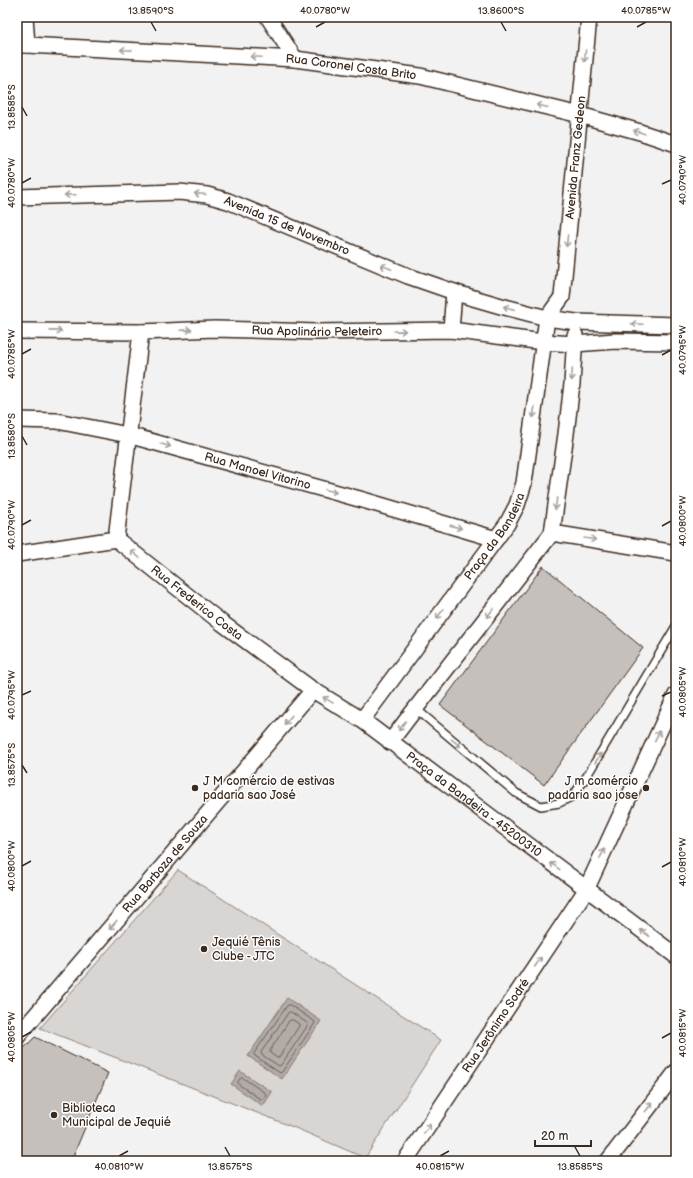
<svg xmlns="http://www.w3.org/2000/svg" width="693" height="1178" font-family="'Balsamiq Sans',sans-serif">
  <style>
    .green { fill: #d8d5d2; stroke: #8a8078 }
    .water { fill: #b2aba7; stroke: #827770 }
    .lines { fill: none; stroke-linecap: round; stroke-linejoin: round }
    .shore { stroke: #6b5e55; stroke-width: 1 }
    .building { fill: #c6c0bd; stroke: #3b2a1e }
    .service-casing { stroke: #3b2a1e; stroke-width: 10 }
    .minor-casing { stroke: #3b2a1e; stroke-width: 18 }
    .service { stroke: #fff; stroke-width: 7 }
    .minor { stroke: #fff; stroke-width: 15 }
    .oneway { stroke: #a79f9a }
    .ticks { fill: none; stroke: #3b2a1e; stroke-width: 1.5 }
    .poi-dot { fill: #3b2a1e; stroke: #fff; stroke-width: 1.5 }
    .labels { text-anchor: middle; stroke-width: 3; stroke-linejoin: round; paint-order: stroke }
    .street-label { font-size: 12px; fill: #3b2a1e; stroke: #fff }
    .poi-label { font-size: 12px; fill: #3b2a1e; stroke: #fff; text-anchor: start }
    .neatline { fill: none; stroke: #3b2a1e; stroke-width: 1.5 }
    .ticks-label { font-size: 10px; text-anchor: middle; fill: #3b2a1e }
  </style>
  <rect width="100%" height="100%" fill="#f3f2f2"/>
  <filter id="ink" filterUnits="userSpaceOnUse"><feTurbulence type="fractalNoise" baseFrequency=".025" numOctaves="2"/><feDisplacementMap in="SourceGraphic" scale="8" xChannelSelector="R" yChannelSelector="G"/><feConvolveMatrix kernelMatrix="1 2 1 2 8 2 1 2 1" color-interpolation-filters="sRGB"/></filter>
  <g filter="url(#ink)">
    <!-- green -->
    <path class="green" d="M178,870L441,1040L365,1158L293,1127L40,1028Z"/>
    <!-- water -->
    <path class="water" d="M287,998L321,1021L282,1079L248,1056Z
      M240,1071L272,1092L263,1106L231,1084Z"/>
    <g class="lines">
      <!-- shore -->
      <path class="shore" d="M288,1005H290L314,1021L315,1023L282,1072L280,1073L255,1056L254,1054Z
        M289,1012H291L307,1023L308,1025L281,1065L279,1066L262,1055L261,1053Z
        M290,1020H293L299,1024V1026L279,1057L277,1058L270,1053V1051Z
        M241,1078H243L265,1093L266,1095L263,1099H260L238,1084V1082Z"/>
    </g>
    <!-- building -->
    <path class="building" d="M543,566L643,648L544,785L440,705Z
      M35,1037L108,1073L71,1161H26L17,1157V1055Z"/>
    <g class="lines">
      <defs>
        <path id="service" d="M415,708L516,793L541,806L559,803L573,796L585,779L676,626"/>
        <g id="minor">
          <path d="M25,17L27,45"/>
          <path d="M268,17L295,59"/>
          <path id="s1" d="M17,45H27L295,59L420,76L580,115L640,132L676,144"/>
          <path id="s2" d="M17,197L179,192L207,195L228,201L408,276L463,295L501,306L547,318L576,322L676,325"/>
          <path d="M451,330L454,292"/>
          <path id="s3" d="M17,331L141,332L215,329L317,332L451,330L543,342L574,344L616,341L676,342"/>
          <path id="s4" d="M17,420L57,421L128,435L363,500L496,539"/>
          <path d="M552,533L676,553"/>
          <path d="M116,539L141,332"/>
          <path id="s5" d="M17,554L116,539L222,623L313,690L362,720L676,956"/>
          <path id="s6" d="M362,720L507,524L517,505L524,483L547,318L562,297L589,17"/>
          <path d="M390,742L409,717L552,533L566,434L572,384L575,335"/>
          <path id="s7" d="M17,1037L313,690"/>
          <path id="s8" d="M405,1161L586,890L676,695"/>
          <path d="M608,1161L676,1072"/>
        </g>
      </defs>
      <!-- service casing -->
      <use href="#service" class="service-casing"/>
      <!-- minor casing -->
      <use href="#minor" class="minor-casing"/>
      <!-- service -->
      <use href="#service" class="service"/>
      <!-- minor -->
      <use href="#minor" class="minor"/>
    </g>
    <!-- one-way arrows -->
    <defs><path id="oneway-shaft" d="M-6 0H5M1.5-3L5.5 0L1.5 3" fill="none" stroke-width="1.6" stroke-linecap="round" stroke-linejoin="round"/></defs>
    <g class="oneway">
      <use href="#oneway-shaft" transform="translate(126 50) rotate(-177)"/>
      <use href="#oneway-shaft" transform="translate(585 56) rotate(96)"/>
      <use href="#oneway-shaft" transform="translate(256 57) rotate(-177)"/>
      <use href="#oneway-shaft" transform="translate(542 106) rotate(-166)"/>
      <use href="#oneway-shaft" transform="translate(639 132) rotate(-163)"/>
      <use href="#oneway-shaft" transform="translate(200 194) rotate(-175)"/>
      <use href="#oneway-shaft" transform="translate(70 195) rotate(178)"/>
      <use href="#oneway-shaft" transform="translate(567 241) rotate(96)"/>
      <use href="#oneway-shaft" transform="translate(386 267) rotate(-158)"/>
      <use href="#oneway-shaft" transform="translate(509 308) rotate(-165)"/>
      <use href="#oneway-shaft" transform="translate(637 324) rotate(-178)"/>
      <use href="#oneway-shaft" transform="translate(186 330) rotate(-2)"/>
      <use href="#oneway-shaft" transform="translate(56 331) rotate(1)"/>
      <use href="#oneway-shaft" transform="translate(400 331) rotate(-1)"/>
      <use href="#oneway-shaft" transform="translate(572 375) rotate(93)"/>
      <use href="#oneway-shaft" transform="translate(534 412) rotate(98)"/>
      <use href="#oneway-shaft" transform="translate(165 445) rotate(15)"/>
      <use href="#oneway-shaft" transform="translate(331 491) rotate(15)"/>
      <use href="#oneway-shaft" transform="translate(556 504) rotate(98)"/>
      <use href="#oneway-shaft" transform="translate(456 527) rotate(16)"/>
      <use href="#oneway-shaft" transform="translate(590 539) rotate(9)"/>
      <use href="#oneway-shaft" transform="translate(135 554) rotate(-141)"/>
      <use href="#oneway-shaft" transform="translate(490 613) rotate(128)"/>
      <use href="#oneway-shaft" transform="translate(440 614) rotate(126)"/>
      <use href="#oneway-shaft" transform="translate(328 700) rotate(-148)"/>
      <use href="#oneway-shaft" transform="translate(288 720) rotate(130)"/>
      <use href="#oneway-shaft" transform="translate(402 726) rotate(125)"/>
      <use href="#oneway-shaft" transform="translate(657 736) rotate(-65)"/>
      <use href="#oneway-shaft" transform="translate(456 743) rotate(40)"/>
      <use href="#oneway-shaft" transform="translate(598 758) rotate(-59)"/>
      <use href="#oneway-shaft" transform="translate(602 854) rotate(-65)"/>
      <use href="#oneway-shaft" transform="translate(555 866) rotate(-143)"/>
      <use href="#oneway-shaft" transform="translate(113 925) rotate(130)"/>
      <use href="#oneway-shaft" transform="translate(645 933) rotate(-144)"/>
      <use href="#oneway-shaft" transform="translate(538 962) rotate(-56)"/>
      <use href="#oneway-shaft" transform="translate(649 1107) rotate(-52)"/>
      <use href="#oneway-shaft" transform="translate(427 1129) rotate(-55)"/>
    </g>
  </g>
  <!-- ticks -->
  <path class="ticks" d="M151,22L156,31M501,22L506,31M316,27L325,22M637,27L646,22M22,107L27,116M22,183L31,178M662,184L671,180M22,354L31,349M662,355L671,350M22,436L27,445M22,525L31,520M662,526L671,521M22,695L31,691M662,696L671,692M22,765L27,773M22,866L31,861M662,867L671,862M22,1037L31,1032M662,1038L671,1033M225,1147L230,1156M575,1147L580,1156M119,1156L128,1151M440,1156L449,1151"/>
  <!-- markers -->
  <g class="poi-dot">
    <circle cx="195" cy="788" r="4"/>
    <circle cx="646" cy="788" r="4"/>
    <circle cx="204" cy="949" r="4"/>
    <circle cx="54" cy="1115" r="4"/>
  </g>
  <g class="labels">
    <!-- street labels -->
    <g class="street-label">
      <text dy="4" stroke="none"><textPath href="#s1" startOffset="335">Rua Coronel Costa Brito</textPath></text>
      <text dy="4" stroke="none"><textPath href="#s6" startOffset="621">Avenida Franz Gedeon</textPath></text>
      <text dy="4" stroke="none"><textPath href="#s2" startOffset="276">Avenida 15 de Novembro</textPath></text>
      <text dy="4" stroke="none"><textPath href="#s3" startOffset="300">Rua Apolinário Peleteiro</textPath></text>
      <text dy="4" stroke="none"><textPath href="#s4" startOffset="247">Rua Manoel Vitorino</textPath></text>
      <text dy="4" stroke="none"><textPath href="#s6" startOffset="227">Praça da Bandeira</textPath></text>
      <text dy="4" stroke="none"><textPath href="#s5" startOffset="203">Rua Frederico Costa</textPath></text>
      <text dy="4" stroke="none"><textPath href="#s5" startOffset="546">Praça da Bandeira - 45200310</textPath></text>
      <text dy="4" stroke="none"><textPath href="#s7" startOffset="228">Rua Barboza de Souza</textPath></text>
      <text dy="4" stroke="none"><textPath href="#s8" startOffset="163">Rua Jerônimo Sodré</textPath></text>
    </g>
    <!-- poi labels -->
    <g class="poi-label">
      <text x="203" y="785">J M comércio de estivas<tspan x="203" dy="14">padaria sao José</tspan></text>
      <text x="638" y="785" text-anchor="end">J m comércio<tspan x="638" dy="14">padaria sao jose</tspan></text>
      <text x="212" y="946">Jequié Tênis<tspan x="212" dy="14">Clube - JTC</tspan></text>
      <text x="62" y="1112">Biblioteca<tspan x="62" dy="14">Municipal de Jequié</tspan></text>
    </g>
  </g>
  <!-- margin -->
  <rect width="693" height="1178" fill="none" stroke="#fff" stroke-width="44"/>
  <!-- scale -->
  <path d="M535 1140v6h56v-6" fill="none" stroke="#3b2a1e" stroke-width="2"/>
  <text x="541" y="1140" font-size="12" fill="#3b2a1e" stroke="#ffffff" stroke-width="3" paint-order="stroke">20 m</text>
  <rect x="22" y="22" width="649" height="1134" class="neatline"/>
  <g class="ticks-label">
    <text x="151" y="14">13.8590°S</text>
    <text x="325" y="14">40.0780°W</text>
    <text x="501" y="14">13.8600°S</text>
    <text x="646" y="14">40.0785°W</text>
    <text transform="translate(11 107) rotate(-90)" y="4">13.8585°S</text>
    <text transform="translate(682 180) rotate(-90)" y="4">40.0790°W</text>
    <text transform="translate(11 183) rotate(-90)" y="4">40.0780°W</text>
    <text transform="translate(682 350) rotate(-90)" y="4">40.0795°W</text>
    <text transform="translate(11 354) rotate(-90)" y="4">40.0785°W</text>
    <text transform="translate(11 436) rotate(-90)" y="4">13.8580°S</text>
    <text transform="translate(682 521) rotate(-90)" y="4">40.0800°W</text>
    <text transform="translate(11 525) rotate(-90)" y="4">40.0790°W</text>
    <text transform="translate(682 692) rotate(-90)" y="4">40.0805°W</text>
    <text transform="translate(11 695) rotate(-90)" y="4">40.0795°W</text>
    <text transform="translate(11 765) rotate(-90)" y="4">13.8575°S</text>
    <text transform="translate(682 862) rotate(-90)" y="4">40.0810°W</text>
    <text transform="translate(11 866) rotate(-90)" y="4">40.0800°W</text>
    <text transform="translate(682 1033) rotate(-90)" y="4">40.0815°W</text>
    <text transform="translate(11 1037) rotate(-90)" y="4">40.0805°W</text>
    <text x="119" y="1170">40.0810°W</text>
    <text x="230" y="1170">13.8575°S</text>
    <text x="440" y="1170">40.0815°W</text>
    <text x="580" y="1170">13.8585°S</text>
  </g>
</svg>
